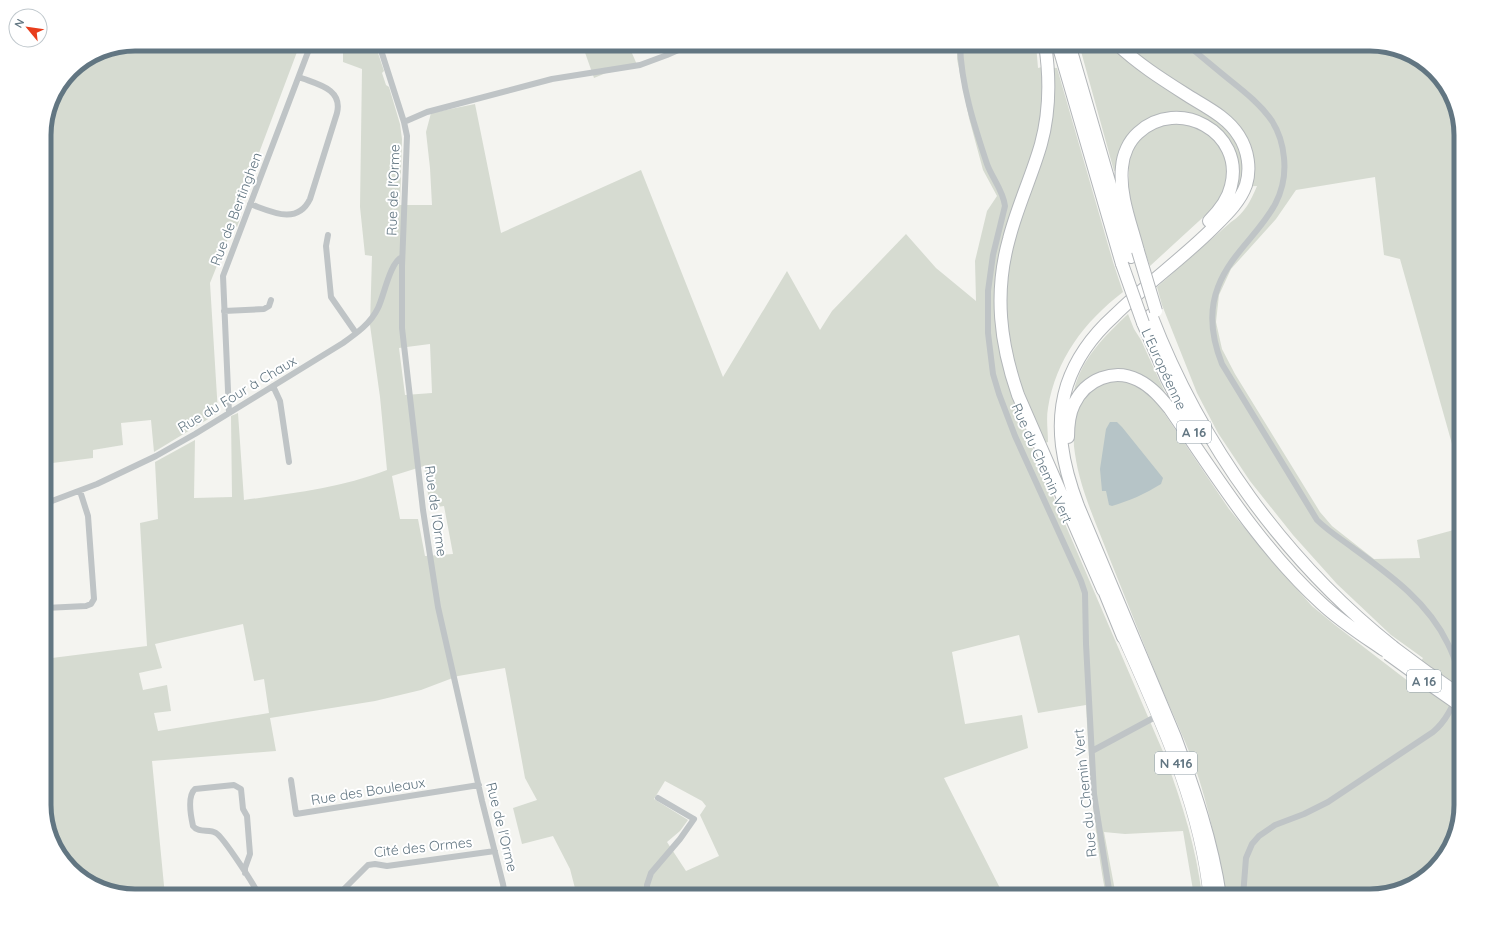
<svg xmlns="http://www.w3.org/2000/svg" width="1505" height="940" font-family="Quicksand,sans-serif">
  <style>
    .green { fill: #d6dbd1; fill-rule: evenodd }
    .water { fill: #b6c4c7 }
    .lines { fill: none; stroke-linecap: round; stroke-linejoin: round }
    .trunk-casing { stroke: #b2b6b9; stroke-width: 12 }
    .motorway-casing { stroke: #b2b6b9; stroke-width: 14 }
    .minor { stroke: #bfc4c6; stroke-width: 6 }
    .trunk { stroke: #fff; stroke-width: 11 }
    .motorway { stroke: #fff; stroke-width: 12 }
    .motorway-bridge-casing { stroke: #b2b6b9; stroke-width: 14; stroke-linecap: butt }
    .motorway-bridge { stroke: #fff; stroke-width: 12 }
    .labels { text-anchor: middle; stroke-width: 4; stroke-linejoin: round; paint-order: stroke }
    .shield { fill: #fff; stroke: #919fa8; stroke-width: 1 }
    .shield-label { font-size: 13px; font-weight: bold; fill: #627682 }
    .street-label { font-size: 14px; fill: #627682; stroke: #fff }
    .rim { fill: none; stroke: #627682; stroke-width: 5 }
  </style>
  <rect width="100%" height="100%" fill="#f4f4f0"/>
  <!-- green -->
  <path class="green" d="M135,44H300L239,206L238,215L241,216L237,227L233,226L210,283L218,413L154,452L151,420L121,423L123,445L93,450V458L44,464V129L51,100L71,70L100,51Z
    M343,44H375L384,71L382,73L386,85L389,87L400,124L402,139L400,205H432L430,168L426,132L431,113L475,104L501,233L641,170L723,377L787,271L820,330L832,311L906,234L936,268L976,301L975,261L987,211L997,196L983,170L969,118L957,59V44H1036L1038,68L1042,67L1057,68L1113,262L1123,292C1084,322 1056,359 1048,408C1046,419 1048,431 1048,442L1032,447L1164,754C1181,800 1196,846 1202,896H1194L1183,831L1125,834L1104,832L1116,896H1106C1094,833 1089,769 1086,705L1038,713L1019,635L952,652L965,724L1022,715L1028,748L944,778L1004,896H577L570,869L553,836L522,844L513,808L537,800L525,778L505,668L458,676L421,690L375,701L270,718L276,751L152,761L165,896H135L89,884L56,851L44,811V659L147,646L140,523L158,519L155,462L195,440L194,498L232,497L231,416L238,413L244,500C295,493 340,488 387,470L380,397L370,325L372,256L365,255L360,207L362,69L343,62ZM430,344L432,393L405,395L399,348ZM424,466L430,508L444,506L453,554L425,556L418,519H400L392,476ZM243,624L254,681L264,679L269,713L158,731L154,713L171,711L167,685L143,690L139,673L162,668L155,644ZM665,781L702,801L706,806L700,815L719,856L686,871L667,842L680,831L688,820L654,799Z
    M582,44H628L638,67L606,73L594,78Z
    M1079,44H1370L1416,56L1449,89L1461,129V476L1400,259L1384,255L1375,177L1296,190L1276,219L1231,269L1219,295L1216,322L1222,349L1235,374L1320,512L1332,526L1374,559L1420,558L1417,540L1461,528V805L1449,851L1416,884L1370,896H1225C1218,851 1209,807 1194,764C1183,735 1169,706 1157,677C1141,637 1125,597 1109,557C1096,523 1080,489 1075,454C1072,437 1074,419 1081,403L1074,391C1081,359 1104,337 1128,314L1134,329L1141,340L1167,397L1158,404L1229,509L1270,559L1312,606L1335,625L1408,681L1423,658L1391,635L1337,584L1293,535L1250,481L1218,433L1197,393L1162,305L1157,287L1231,222C1245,213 1251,200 1257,186L1238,187L1221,197L1211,210L1150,266L1140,238L1129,193V169L1114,171Z"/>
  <!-- water -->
  <path class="water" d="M1110,422H1117L1122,427L1163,478L1161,484C1145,494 1129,501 1112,506L1109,505L1106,491H1102L1100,469L1106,429Z"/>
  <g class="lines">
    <defs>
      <path id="trunk" d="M1123,637C1160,720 1200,805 1209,896"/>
      <path id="motorway" d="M1045,44C1050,77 1050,111 1041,144C1032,176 1017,207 1009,239C994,293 1000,343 1018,395L1103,590
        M1058,44L1122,264
        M1069,44L1131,257
        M1117,44C1139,65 1165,81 1190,97C1208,108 1228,118 1239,136C1248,150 1251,169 1246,185C1240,202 1226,215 1213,228C1182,259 1145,285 1114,316C1093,335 1076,358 1067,385C1054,426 1063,466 1078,506L1175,737C1194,789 1212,841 1220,896
        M1138,251C1131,224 1119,195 1122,167C1123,154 1129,141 1138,133C1178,96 1245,132 1231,186C1228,200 1219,211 1209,221
        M1151,315C1201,445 1285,561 1393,647
        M1143,323L1167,379L1197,436
        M1068,437C1068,425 1069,414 1074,404C1086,379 1114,368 1138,380C1152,387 1161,398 1170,409C1216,476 1260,547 1321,603C1340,621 1362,635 1384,650
        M1101,583L1123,637"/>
    </defs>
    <!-- trunk casing -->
    <use href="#trunk" class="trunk-casing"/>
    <!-- motorway casing -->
    <use href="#motorway" class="motorway-casing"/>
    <!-- minor -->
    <path class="minor" d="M379,44L404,122L407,136L402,266V328L423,510L438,607L482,801L503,884L505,896
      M960,44C961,85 974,125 987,164C992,178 1003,190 1005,206L993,255L988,291V333L993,374L999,394L1015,436L1081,581L1085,593L1086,644L1094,794L1110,896
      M1186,44C1201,56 1216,69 1231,81C1246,93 1261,105 1272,121C1279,132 1283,146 1284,158C1290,217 1236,239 1218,287C1208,313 1212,339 1222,364L1317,520C1328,531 1341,539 1353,548C1390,575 1428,602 1448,644C1456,660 1460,673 1457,691C1454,706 1445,722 1433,732L1328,802L1304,814L1275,825L1259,836L1252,844L1246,858L1243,896
      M404,122L427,112L552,79L640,65L667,55L692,44
      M250,204C270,211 297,226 310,199L337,113C343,88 316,84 299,77
      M328,235L326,246L331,297L356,333
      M224,311L264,309L269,306L271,300
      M273,386L280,401L289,462
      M229,413L223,276L311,44
      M44,504L97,484L156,456L195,434L343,343C357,333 371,323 378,308C384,296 390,262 402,257
      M45,608L86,606L91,604L94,599L88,516L80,491
      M1092,751L1157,716
      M291,780L296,814L479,785
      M245,873V868L250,854L247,816L243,809L241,789L234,785L195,789C187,796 191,817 193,826C199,834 209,828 216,833C223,837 256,887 259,896
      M340,893L368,865L375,864L387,866L495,851
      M647,896V885L651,873L680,839L694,819L658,798"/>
    <!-- trunk -->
    <use href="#trunk" class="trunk"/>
    <!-- motorway -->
    <use href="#motorway" class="motorway"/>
    <defs>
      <path id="motorway-bridge" d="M1138,251L1156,311
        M1122,264L1143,323
        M1393,647L1428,673L1461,696
        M1388,654L1435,688L1461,706"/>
    </defs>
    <!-- motorway-bridge casing -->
    <use href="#motorway-bridge" class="motorway-bridge-casing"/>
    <!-- motorway-bridge -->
    <use href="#motorway-bridge" class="motorway-bridge"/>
  </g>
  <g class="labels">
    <!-- shield labels -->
    <g class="shield">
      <rect x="1177" y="421" width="34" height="22" rx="3"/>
      <rect x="1407" y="670" width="34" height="22" rx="3"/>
      <rect x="1155" y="752" width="42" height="22" rx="3"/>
    </g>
    <g class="shield-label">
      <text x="1194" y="437">A 16</text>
      <text x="1424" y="686">A 16</text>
      <text x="1176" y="768">N 416</text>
    </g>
    <!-- street labels -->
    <g class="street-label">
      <text transform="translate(393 190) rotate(-88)" y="5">Rue de l'Orme</text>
      <text transform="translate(236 209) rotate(-69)" y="5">Rue de Bertinghen</text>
      <text transform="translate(1164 369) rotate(65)" y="5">L'Européenne</text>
      <text transform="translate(237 394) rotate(-31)" y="5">Rue du Four à Chaux</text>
      <text transform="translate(1042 463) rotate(66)" y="5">Rue du Chemin Vert</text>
      <text transform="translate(436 511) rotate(82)" y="5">Rue de l'Orme</text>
      <text transform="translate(368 791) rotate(-9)" y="5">Rue des Bouleaux</text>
      <text transform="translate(1085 793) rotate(-96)" y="5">Rue du Chemin Vert</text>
      <text transform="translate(502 827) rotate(76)" y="5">Rue de l'Orme</text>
      <text transform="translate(423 847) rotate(-6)" y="5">Cité des Ormes</text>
    </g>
  </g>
  <!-- crop -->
  <path d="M0 0H1505V940H0ZM135 51H1370A84 84 0 0 1 1454 135V805A84 84 0 0 1 1370 889H135A84 84 0 0 1 51 805V135A84 84 0 0 1 135 51Z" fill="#fff" fill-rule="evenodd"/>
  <path class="rim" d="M135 51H1370A84 84 0 0 1 1454 135V805A84 84 0 0 1 1370 889H135A84 84 0 0 1 51 805V135A84 84 0 0 1 135 51Z"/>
  <!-- north arrow -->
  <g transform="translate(28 28) rotate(299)"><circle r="19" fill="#ffffff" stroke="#c0c8cd"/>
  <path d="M0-3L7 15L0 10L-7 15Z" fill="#e83d1c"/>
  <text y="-6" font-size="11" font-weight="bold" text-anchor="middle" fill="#627682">N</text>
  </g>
</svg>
